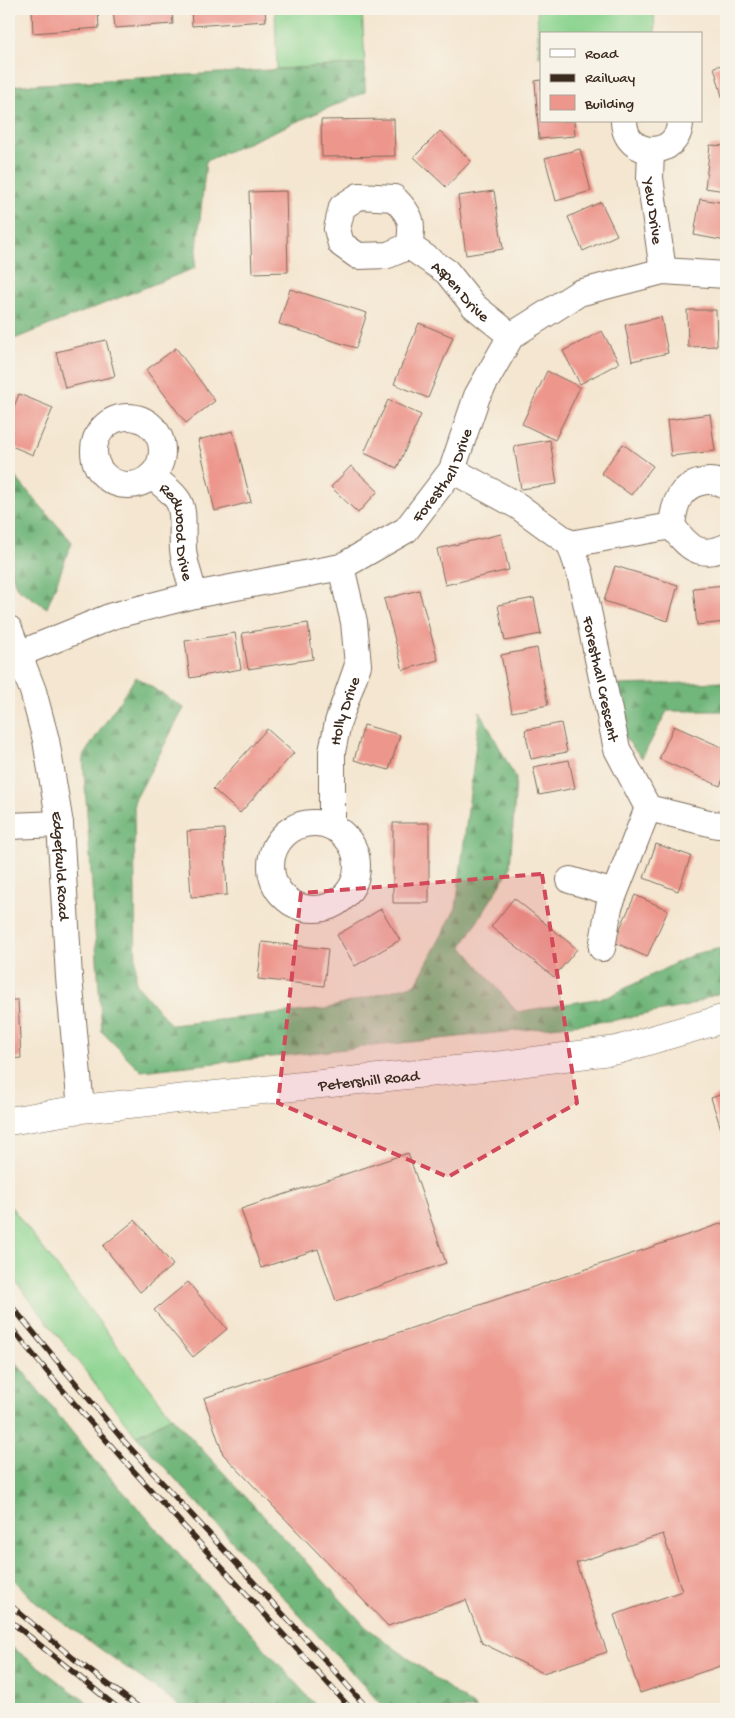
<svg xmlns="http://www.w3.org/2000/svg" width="735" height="1718" font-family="'Gochi Hand',sans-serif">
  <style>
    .grass { fill: #8cd490; stroke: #647f57 }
    .forest { fill: url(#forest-firs); stroke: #56704c }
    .building { fill: #ed968c }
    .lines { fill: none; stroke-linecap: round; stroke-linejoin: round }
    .street-casing { stroke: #7c6c5c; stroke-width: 28 }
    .secondary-casing { stroke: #7c6c5c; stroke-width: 29 }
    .street { stroke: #fff; stroke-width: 26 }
    .secondary { stroke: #fff; stroke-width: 28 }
    .rail-casing { stroke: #3b2a1e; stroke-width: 5.5 }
    .rail { stroke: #f7f3e8; stroke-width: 4; stroke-dasharray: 11; stroke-linecap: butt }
    .marked { fill: #d1495b; fill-opacity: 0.2; stroke: #d1495b; stroke-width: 4; stroke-dasharray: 10 6; stroke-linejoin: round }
    .labels { text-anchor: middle; stroke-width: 5; stroke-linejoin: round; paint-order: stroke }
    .street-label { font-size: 16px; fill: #3b2a1e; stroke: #f7f3e8 }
  </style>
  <defs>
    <pattern id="forest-firs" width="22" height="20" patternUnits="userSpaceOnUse" patternTransform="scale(1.25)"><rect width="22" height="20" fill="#71b67a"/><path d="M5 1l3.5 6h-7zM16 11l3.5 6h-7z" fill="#5e9463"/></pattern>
  </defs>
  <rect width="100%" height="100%" fill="#f7f3e8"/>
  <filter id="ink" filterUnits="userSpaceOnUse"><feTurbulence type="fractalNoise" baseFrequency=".02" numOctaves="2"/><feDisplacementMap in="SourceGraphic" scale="10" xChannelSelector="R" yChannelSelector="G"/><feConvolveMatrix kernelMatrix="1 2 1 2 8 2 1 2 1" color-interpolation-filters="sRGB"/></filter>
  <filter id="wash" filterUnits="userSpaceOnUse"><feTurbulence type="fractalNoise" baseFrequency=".0096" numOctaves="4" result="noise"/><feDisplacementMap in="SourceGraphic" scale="20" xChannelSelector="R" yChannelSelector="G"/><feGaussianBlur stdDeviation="1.12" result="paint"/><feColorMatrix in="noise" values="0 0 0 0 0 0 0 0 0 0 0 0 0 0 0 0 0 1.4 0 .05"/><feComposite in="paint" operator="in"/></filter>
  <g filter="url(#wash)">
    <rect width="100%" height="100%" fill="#f4e6d0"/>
    <!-- grass -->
    <path class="grass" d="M275,9H362L365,64L277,69Z
      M537,9H654L655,34H541V56H539Z
      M9,1204L172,1417L136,1436L9,1273Z"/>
    <!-- forest -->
    <path class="forest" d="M365,64V92L206,161L195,268L9,341V86Z
      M9,470L72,542L47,608L17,588L9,567Z
      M136,677L184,708L134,802L136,984L171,1025L325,1009L416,984L456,908L480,711L516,779L510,869L462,946L517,1012L608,997L694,954L726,947V990L688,1006L616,1020L141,1071L102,1032L83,756Z
      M726,682V711H667L642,758L621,733L619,685Z
      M9,1354L93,1458L319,1709H184L35,1602L9,1574Z
      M172,1417L366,1627L477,1709H385L136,1436Z
      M9,1645L96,1709H9Z"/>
    <g id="blocks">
      <!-- building -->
      <path class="building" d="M32,9H98L99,28L33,33Z
        M113,9H172L173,24L115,28Z
        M191,9H265L266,21L192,26Z
        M726,64V111L714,67Z
        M541,80V121H574L575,136L539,139L535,81Z
        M394,119L395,156L322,157L321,120Z
        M440,131L471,161L446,187L414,157Z
        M710,145L726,146V191L705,188Z
        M580,149L591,191L556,201L545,158Z
        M286,191L288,272L252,273L249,192Z
        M494,191L503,249L466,255L458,196Z
        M700,199L726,203V241L694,235Z
        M601,202L617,235L583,251L568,217Z
        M290,289L367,313L356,348L279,324Z
        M687,310H716L717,346L688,347Z
        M661,317L668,353L632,361L625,325Z
        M419,323L453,337L428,398L394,384Z
        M602,331L619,363L580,384L563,351Z
        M106,340L115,376L65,388L56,352Z
        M176,348L215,401L186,423L146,370Z
        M547,371L580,387L555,440L522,424Z
        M19,394L53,408L33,455L9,445V419Z
        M388,400L421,415L397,468L364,453Z
        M710,414L715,451L671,456L667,420Z
        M233,431L251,502L215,511L198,440Z
        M550,440L557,484L521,489L514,446Z
        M623,444L653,466L631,495L601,473Z
        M351,466L378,491L358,513L331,487Z
        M501,534L509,570L445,585L437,549Z
        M615,566L678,585L668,621L604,601Z
        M726,585V622L697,625L693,588Z
        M419,590L438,660L403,670L384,599Z
        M534,598L541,634L505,641L498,605Z
        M308,623L313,659L248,669L242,633Z
        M235,633L241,669L190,678L185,641Z
        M537,648L548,705L512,712L501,655Z
        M561,723L567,752L531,759L525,730Z
        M364,725L400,735L389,770L354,760Z
        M674,726L726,749V772L720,786L659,759Z
        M267,729L294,753L240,813L213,789Z
        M569,760L575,788L539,795L533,767Z
        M393,823H429V903H393Z
        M224,829L227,895L191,897L187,831Z
        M656,844L691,856L678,891L644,878Z
        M635,895L668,910L647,957L614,942Z
        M514,898L577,949L554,977L491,927Z
        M381,909L400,940L355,966L337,935Z
        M262,942L328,949L324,986L258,979Z
        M9,965H10L12,1000H18L21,1058L9,1059Z
        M726,1093V1144L711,1098Z
        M408,1153L446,1263L336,1301L318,1249L261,1268L241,1209Z
        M135,1220L173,1265L140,1292L103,1246Z
        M726,1222V1664L640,1693L614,1615L682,1591L663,1534L576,1563L607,1652L543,1673L482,1643L466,1600L388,1626L223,1454L204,1398Z
        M188,1282L227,1329L193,1357L154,1310Z"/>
    </g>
  </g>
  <g filter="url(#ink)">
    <use href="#blocks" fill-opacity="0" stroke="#7c6c5c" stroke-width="1"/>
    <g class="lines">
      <defs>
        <g id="street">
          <path d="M624,121C625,160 680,159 680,121"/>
          <path id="s1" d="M651,151L650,178L663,271"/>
          <path d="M359,196L394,198C411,215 414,222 409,246L388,255L358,256L341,244L337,229L342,207Z"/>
          <path id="s2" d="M409,246L447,272L474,306L511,336"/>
          <circle cx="128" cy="451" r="34"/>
          <path id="s3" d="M452,470L518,506L570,544L580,573L617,749L648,808L717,825L726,824"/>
          <path id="s4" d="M151,476C190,504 181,506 183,549C184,564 191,581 194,595"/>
          <path d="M726,486C713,477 694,481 683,492C675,501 673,515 672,526C688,547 699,559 726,547"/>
          <path d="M570,544L672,526"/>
          <path id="s5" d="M9,629L33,691L46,740L60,824L69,977L81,1109"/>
          <path id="s6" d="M19,654L112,616L194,595L341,567L406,530L452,470L477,396L511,336L579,293L663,271L726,275"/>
          <circle cx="314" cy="866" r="43"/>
          <path d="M9,826L60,824"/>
          <path id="s7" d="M332,827V752L338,722L358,665L354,622L341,567"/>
          <path d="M570,880L614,893"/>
          <path d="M602,948L609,907L648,808"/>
        </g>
        <g id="secondary">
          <path id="s8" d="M9,1121L81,1109L503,1065L617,1050L726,1018"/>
        </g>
      </defs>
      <!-- street casing -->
      <use href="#street" class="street-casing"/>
      <!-- secondary casing -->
      <use href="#secondary" class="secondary-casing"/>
      <!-- street -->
      <use href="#street" class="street"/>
      <!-- secondary -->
      <use href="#secondary" class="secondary"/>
      <defs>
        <path id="rail" d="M9,1303L123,1440L325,1660L368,1709
          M9,1325C116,1459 237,1581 351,1709
          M9,1604L73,1658L141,1709
          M9,1620L119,1709"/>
      </defs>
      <!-- rail casing -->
      <use href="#rail" class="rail-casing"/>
      <!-- rail -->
      <use href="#rail" class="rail"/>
    </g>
  </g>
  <!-- marked area -->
  <path class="marked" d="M542,874L577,1103L448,1177L278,1103L301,893Z"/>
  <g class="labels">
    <!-- street labels -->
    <g class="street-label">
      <text dy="6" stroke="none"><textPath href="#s1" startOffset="60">Yew Drive</textPath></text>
      <text dy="6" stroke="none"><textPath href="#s2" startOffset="69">Aspen Drive</textPath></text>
      <text dy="6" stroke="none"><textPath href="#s6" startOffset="476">Foresthall Drive</textPath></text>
      <text dy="6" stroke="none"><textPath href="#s4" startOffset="66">Redwood Drive</textPath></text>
      <text dy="6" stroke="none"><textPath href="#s3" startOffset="278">Foresthall Crescent</textPath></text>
      <text dy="6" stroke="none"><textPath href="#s7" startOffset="118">Holly Drive</textPath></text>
      <text dy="6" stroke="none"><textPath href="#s5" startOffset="244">Edgefauld Road</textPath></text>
      <text dy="6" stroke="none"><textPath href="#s8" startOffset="362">Petershill Road</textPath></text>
    </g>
  </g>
  <!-- margin -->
  <rect width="735" height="1718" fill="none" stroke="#f7f3e8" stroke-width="30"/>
  <!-- legend -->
  <rect x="540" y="32" width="162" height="90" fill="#f7f3e8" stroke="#aca397"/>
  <rect x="550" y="49" width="25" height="8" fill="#ffffff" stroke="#aca397"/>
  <text x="585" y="58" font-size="15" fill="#3b2a1e">Road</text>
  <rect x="550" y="74" width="25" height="8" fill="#3b2a1e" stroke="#aca397"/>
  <text x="585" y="82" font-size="15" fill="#3b2a1e">Railway</text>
  <rect x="550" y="95" width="25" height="15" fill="#ed968c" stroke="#aca397"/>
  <text x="585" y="108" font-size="15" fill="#3b2a1e">Building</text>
</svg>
